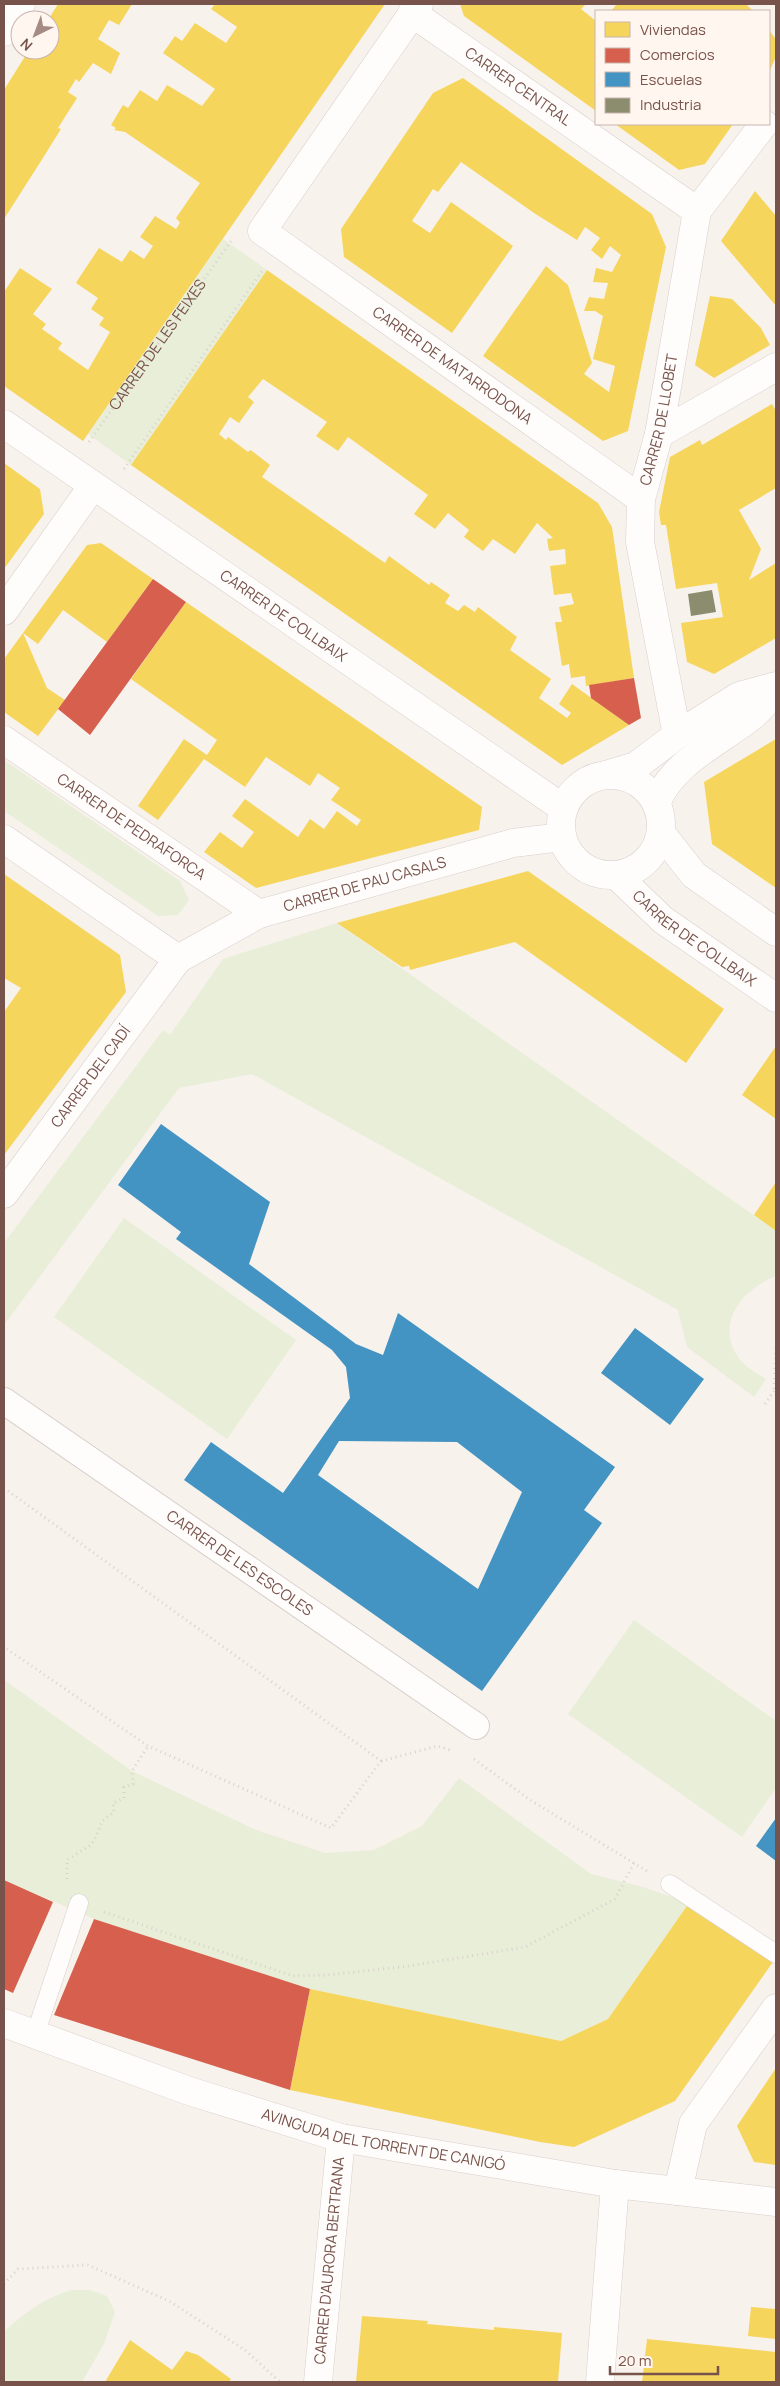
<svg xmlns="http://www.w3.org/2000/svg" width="780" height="2386" font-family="Manrope,sans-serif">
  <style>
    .green { fill: #e8eed8 }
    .homes { fill: #f6d55c }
    .shops { fill: #d6604d }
    .schools { fill: #4393c3; fill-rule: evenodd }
    .industry { fill: #8c8c6e }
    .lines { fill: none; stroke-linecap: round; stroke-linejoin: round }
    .service-casing { stroke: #d7ceca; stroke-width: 19 }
    .pedestrian-casing { stroke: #d7ceca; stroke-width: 28 }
    .minor-casing { stroke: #d7ceca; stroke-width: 29 }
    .tertiary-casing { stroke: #d7ceca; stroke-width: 29 }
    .path { stroke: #dbd1cf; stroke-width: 3; stroke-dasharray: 1 4; stroke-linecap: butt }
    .service { stroke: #fefdfc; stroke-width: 18 }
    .pedestrian { stroke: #fefdfc; stroke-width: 26 }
    .minor { stroke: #fefdfc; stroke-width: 28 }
    .tertiary { stroke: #fefdfc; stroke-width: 28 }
    .labels { text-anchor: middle; stroke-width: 5; stroke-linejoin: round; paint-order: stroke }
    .street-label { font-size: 15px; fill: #78534b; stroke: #fff6ef }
  </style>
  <rect width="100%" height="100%" fill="#f8f2ed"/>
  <!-- green -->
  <path class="green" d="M223,239L267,270L131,465L88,434Z
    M4,760L180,881L189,900L178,915L158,916L4,811Z
    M337,923L776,1231V1276C745,1288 716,1320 736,1354C743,1366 755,1372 766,1379L754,1397L687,1347L678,1310L252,1074L179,1088L4,1325V1243L163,1030L170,1035L223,959Z
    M124,1218L296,1340L227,1439L54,1317Z
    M634,1620L776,1721V1788L742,1837L568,1714Z
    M4,1680L132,1771L256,1830L325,1853L374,1850L422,1826L459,1778L591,1874L643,1887L689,1903L608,2019L561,2041L310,1989L94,1919L4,1880Z
    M72,2290H90L107,2296L115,2312L104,2344L82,2382H4V2332C25,2312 44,2298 72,2290Z"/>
  <!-- homes -->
  <path class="homes" d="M58,4H132L119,25L109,20L98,39L120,53L111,74L93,63L79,82L76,79L68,92L77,98L58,128L61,129L41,161L4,219V90L29,50H50V20H48Z
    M215,4H385L83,441L4,386V292L20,268L52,289L33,314L46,324L42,329L62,343L58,349L88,370L110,332L99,325L104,318L91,309L98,298L76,283L79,278L99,248L122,262L130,250L144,259L153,246L140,237L155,216L176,229L180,223L176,218L200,183L125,132L114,130L116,128L111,125L123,105L128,108L140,90L157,101L167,85L202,106L215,89L163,53L175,36L182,41L195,23L226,43L237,27L211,9Z
    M460,4H586L581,9L596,21V111L464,16Z
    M617,4H746L753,11H611Z
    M769,30L775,38L776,57L769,72Z
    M463,78L652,214L666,247L628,431L603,441L483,356L546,266L568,285L592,363L584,374L609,392L615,366L593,359L603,316L595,311H584L589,297L604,299L608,283L593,282L596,268L612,272L621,255L610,246L602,259L591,250L600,238L585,227L577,240L534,213L461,162L438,192L433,189L412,221L430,233L451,202L513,246L452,333L344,257L341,229L433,93Z
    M615,124H733L705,164L679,170Z
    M755,191L776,216V306L721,241Z
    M267,270L598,503L612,527L634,678L586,686L585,676L571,678L569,664L562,666L555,622H562L559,607L574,604L571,593L554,595L550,566L566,564L565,549L549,551L547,539L553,538L537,523L515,554L493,539L483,551L464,537L469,530L448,513L435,529L414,514L428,495L348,437L338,451L316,436L327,422L263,379L248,397L254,402L239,423L230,417L219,434L226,440L228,437L248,452L250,450L252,451L270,465L262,477L385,563L389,556L429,585L431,582L450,595L445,603L458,611L464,605L475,612L478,607L517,637L510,650L551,679L539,698L567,718L571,713L559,704L572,684L629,725L562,765L131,465Z
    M710,296L732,299L761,328L770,345L714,378L695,365Z
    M772,404L776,411V488L739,510L761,549L749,580L776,563V638L714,674L687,662L681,623L723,617L717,583L676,589L666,525H661L659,512L670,457L700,440L702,445Z
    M4,463L40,489L44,514L4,569Z
    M101,543L153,579L107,642L63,610L38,644L23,633L47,688L65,700L38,736L4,712V659L87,545Z
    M186,602L482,807L479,830L256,888L204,852L220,832L242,848L254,832L232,816L245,799L298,837L310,819L324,829L337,811L357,826L361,820L331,800L340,788L318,773L310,786L266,757L245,787L204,759L158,820L138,806L184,739L207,755L217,740L131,679Z
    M776,739V888L712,844L704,782Z
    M528,871L724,1009L686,1063L515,942L410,970L409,966L402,967L337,923Z
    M4,874L120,955L126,992L4,1155V1012L21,988L4,978Z
    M776,1046V1119L742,1095Z
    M776,1182V1231L754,1215Z
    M689,1903L773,1962L675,2101L574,2147L540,2142L290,2090L310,1989L561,2041L608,2019Z
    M776,2068V2165L754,2162L737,2126Z
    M751,2307L776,2309V2339L748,2336Z
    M362,2316L428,2321L427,2324L494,2330V2327L562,2333L558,2382H356Z
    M647,2339L776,2352V2382H642Z
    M130,2340L172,2370L186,2351L198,2355L231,2379L229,2382H105Z"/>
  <!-- shops -->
  <path class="shops" d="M153,579L186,602L90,735L58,709Z
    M634,678L641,718L629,725L591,698L589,685Z
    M4,1880L53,1902L13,1993L4,1989Z
    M94,1919L310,1989L290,2090L54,2015Z"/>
  <!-- schools -->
  <path class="schools" d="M161,1124L270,1202L249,1264L356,1344L383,1355L398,1313L615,1467L584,1510L602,1523L482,1691L184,1480L211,1442L283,1493L350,1398L346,1367L332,1350L176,1239L181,1232L118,1185ZM339,1441L457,1442L522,1492L478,1589L318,1475Z
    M635,1328L704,1379L670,1425L601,1373Z
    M776,1818V1861L756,1846Z"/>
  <!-- industry -->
  <path class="industry" d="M712,590L716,612L691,616L688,594Z"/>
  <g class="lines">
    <defs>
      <path id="service" d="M670,1884L776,1954
        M35,2035L79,1903"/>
      <g id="pedestrian">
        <path id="s2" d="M4,1401L476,1726"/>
      </g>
      <g id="minor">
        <path id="s3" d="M419,4L262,231L641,499"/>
        <path id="s4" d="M412,13L697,211"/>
        <path d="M4,32L21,4"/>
        <path d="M659,434L776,367"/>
        <path d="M4,611L92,487"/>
        <path id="s5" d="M677,735L640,542L641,499L659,434L697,211L764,124"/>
        <path id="s6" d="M4,740L259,914"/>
        <path d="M4,839L178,959"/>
        <path id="s7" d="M4,1194L178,959L259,914L513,843L562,837"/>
        <path id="s8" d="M318,2382L341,2138"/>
        <path d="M600,2382L615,2184"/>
      </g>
      <g id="tertiary">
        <path id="s9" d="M4,424L563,808"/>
        <circle cx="611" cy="825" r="50"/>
        <path d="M606,775L636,766L677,735L739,696L776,686"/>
        <path d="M656,803C674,761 717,744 752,716C761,709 768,699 776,691"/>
        <path d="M661,833L694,875L776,932"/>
        <path id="s10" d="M616,875L663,920L776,998"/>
        <path id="s11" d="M4,2023L189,2091L341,2138L615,2184L776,2202"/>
        <path d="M678,2191L693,2124L776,2008"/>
      </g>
    </defs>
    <!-- service casing -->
    <use href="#service" class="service-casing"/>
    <!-- pedestrian casing -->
    <use href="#pedestrian" class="pedestrian-casing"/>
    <!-- minor casing -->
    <use href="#minor" class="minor-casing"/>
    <!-- tertiary casing -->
    <use href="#tertiary" class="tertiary-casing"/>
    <!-- path -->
    <g class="path">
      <path id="s1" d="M89,442L231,241"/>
      <path d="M124,469L262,271"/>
      <path d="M776,1348L774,1391L776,1392"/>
      <path d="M765,1404L774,1391"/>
      <path d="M4,1488L381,1761L331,1828L148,1746L4,1647"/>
      <path d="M474,1759L530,1800L647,1871"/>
      <path d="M381,1761L438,1746L453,1751"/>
      <path d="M67,1879V1860L91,1845L96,1837L102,1821L114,1812L113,1803L124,1798V1787L133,1784L132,1771L148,1746"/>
      <path d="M104,1912L293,1976L328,1975L409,1966L525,1947L615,1899L634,1863"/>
      <path d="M4,2284L18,2269L88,2265L169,2301L245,2350L280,2382"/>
    </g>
    <!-- service -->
    <use href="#service" class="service"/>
    <!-- pedestrian -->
    <use href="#pedestrian" class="pedestrian"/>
    <!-- minor -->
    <use href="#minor" class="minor"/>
    <!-- tertiary -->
    <use href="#tertiary" class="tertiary"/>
  </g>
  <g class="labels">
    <!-- street labels -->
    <g class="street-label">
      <text dy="5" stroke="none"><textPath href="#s4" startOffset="129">CARRER CENTRAL</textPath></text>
      <text dy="5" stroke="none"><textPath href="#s1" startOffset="119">CARRER DE LES FEIXES</textPath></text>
      <text dy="5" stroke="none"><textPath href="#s3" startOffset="509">CARRER DE MATARRODONA</textPath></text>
      <text dy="5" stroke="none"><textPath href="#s5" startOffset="321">CARRER DE LLOBET</textPath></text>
      <text dy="5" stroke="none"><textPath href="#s9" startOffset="339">CARRER DE COLLBAIX</textPath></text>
      <text dy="5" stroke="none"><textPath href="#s6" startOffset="154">CARRER DE PEDRAFORCA</textPath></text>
      <text dy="5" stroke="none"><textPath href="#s7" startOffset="495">CARRER DE PAU CASALS</textPath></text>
      <text dy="5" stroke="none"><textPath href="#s10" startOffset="101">CARRER DE COLLBAIX</textPath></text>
      <text dy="5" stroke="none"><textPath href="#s7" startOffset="146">CARRER DEL CADÍ</textPath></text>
      <text dy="5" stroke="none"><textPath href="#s2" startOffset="286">CARRER DE LES ESCOLES</textPath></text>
      <text dy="5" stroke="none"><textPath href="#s11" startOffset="398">AVINGUDA DEL TORRENT DE CANIGÓ</textPath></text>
      <text dy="5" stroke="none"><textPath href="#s8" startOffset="122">CARRER D'AURORA BERTRANA</textPath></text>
    </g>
  </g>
  <!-- border -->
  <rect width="780" height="2386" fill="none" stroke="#78534b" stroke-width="10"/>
  <!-- legend -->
  <rect x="595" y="10" width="175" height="115" fill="#fff6ef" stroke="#c9b5ad"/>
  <rect x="605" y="22" width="25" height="15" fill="#f6d55c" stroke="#c9b5ad"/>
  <text x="640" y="35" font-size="15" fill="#78534b">Viviendas</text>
  <rect x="605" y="48" width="25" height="15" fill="#d6604d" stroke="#c9b5ad"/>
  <text x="640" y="60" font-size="15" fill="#78534b">Comercios</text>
  <rect x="605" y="72" width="25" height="15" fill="#4393c3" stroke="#c9b5ad"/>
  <text x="640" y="85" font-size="15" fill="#78534b">Escuelas</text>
  <rect x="605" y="98" width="25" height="15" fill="#8c8c6e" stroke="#c9b5ad"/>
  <text x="640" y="110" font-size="15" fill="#78534b">Industria</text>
  <!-- north arrow -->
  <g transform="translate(35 35) rotate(222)"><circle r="24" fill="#fff6ef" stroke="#c9b5ad"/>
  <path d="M0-4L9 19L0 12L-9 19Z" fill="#a58b84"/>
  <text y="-8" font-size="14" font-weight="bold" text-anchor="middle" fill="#78534b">N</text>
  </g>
  <!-- scale -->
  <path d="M610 2366v8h108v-8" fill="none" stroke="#78534b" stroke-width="2.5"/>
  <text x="618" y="2366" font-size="15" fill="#78534b" stroke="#fff6ef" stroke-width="4" paint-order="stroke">20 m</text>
</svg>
